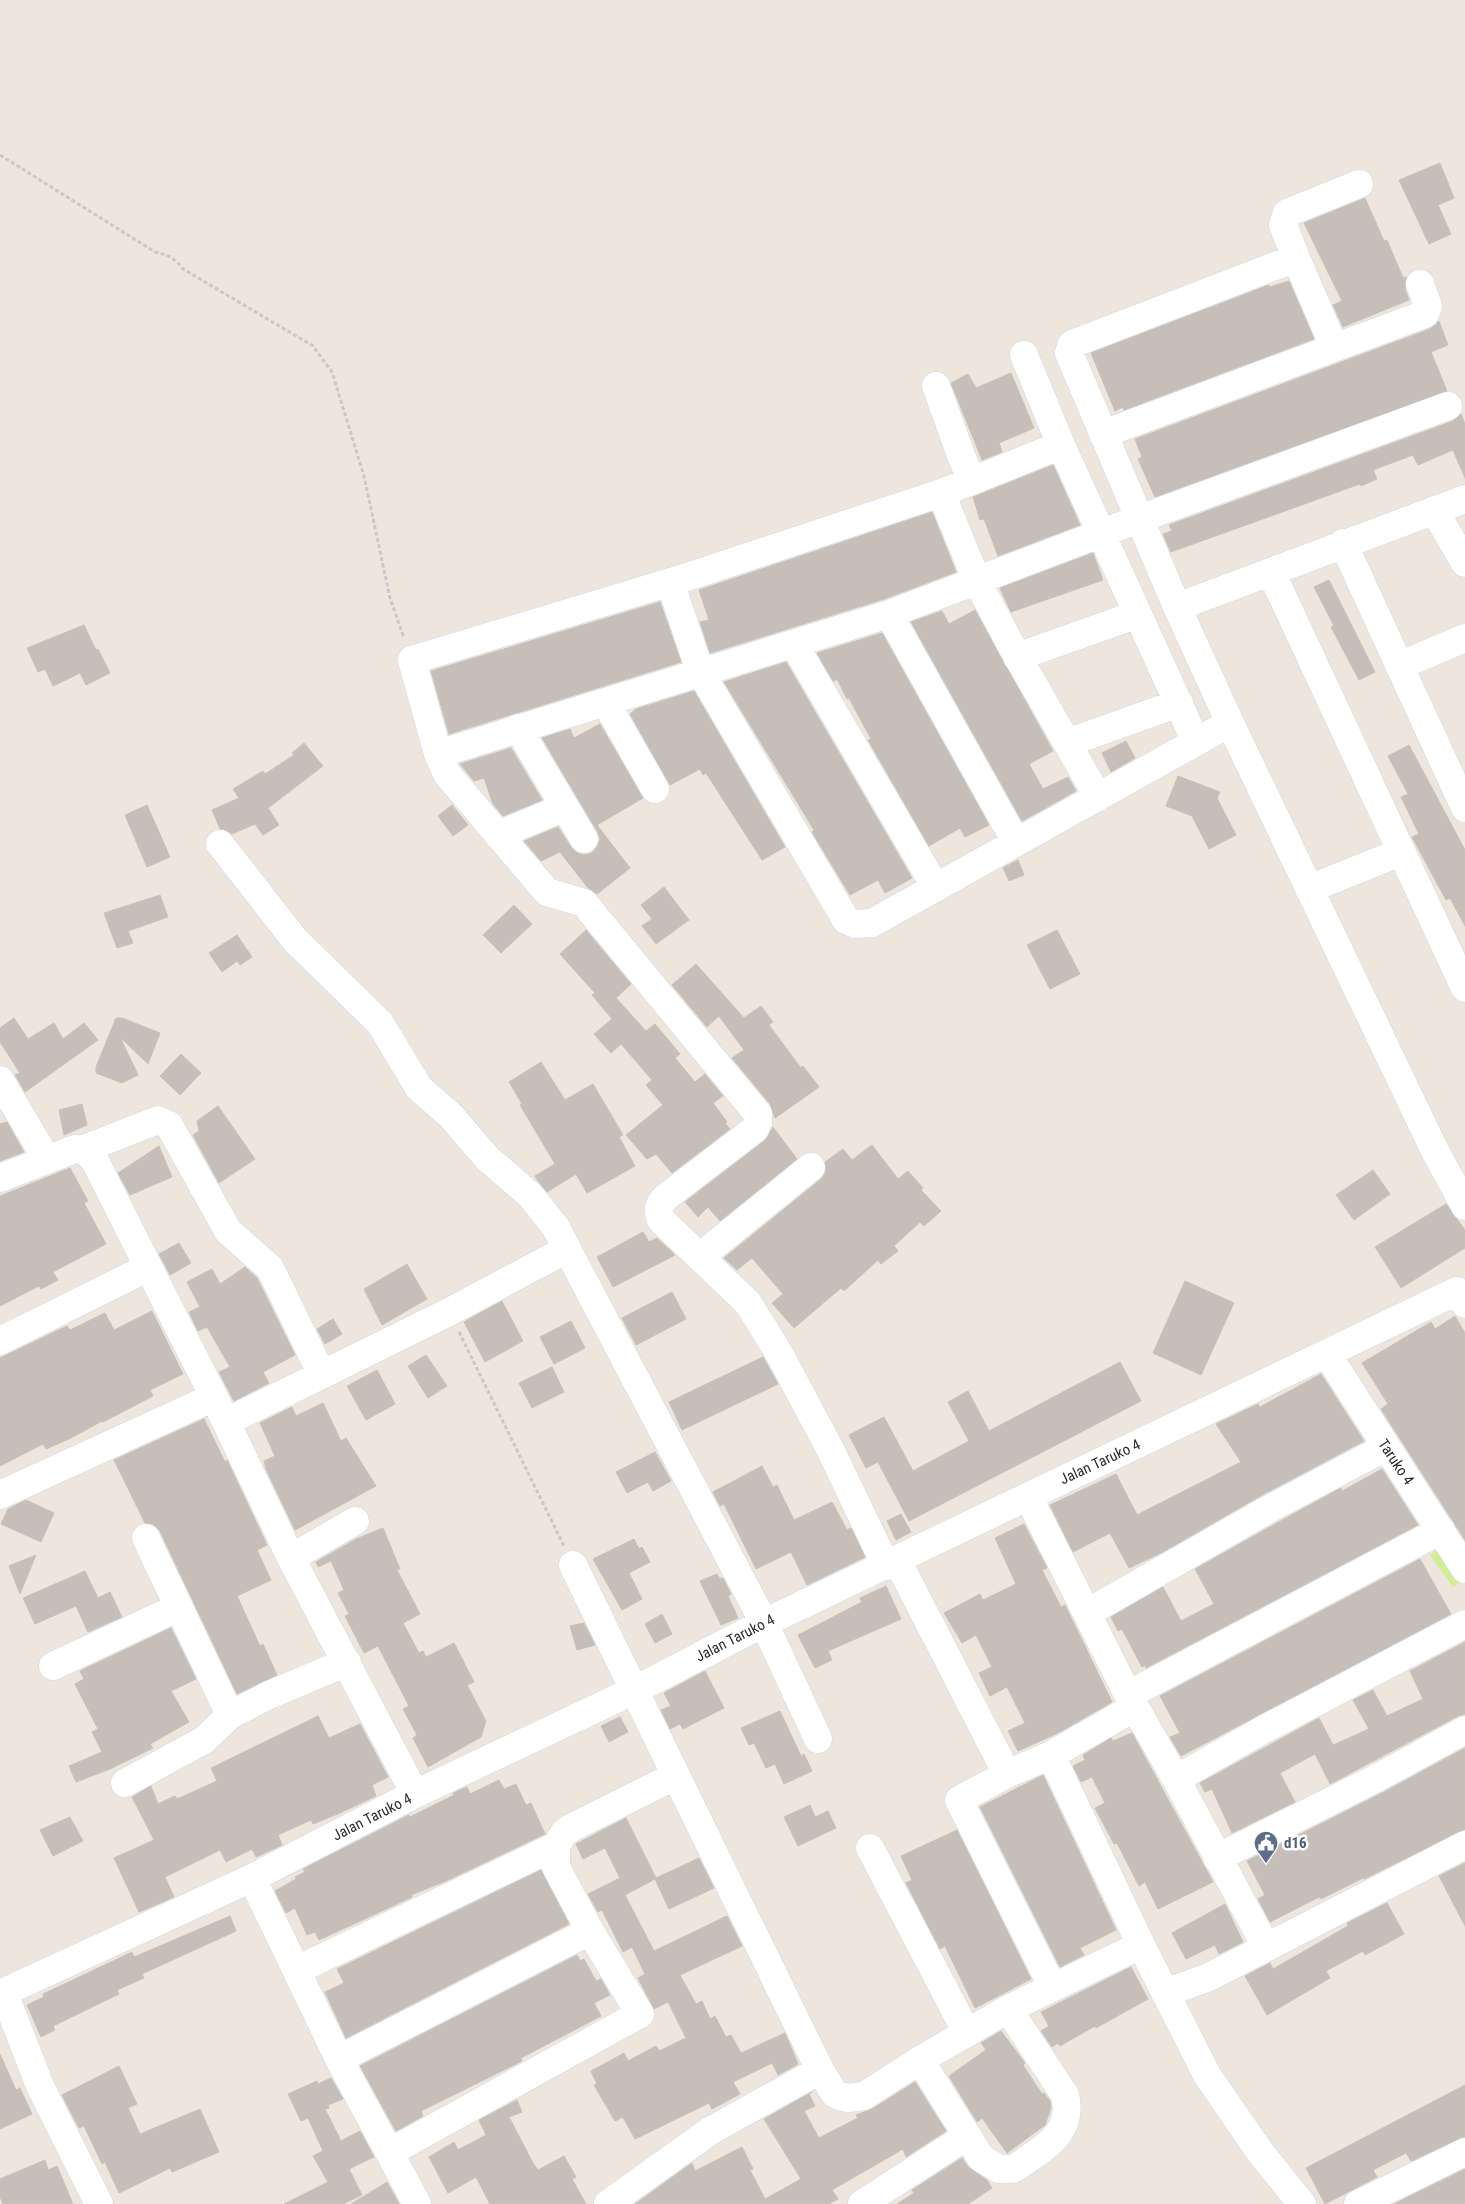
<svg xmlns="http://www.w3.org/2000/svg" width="1465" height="2204" font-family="'Roboto Condensed',sans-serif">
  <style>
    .pitch { fill: #cfef92 }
    .building { fill: #c6bfb9; stroke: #c9c1b6 }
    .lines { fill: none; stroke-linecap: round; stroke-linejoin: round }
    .minor-casing { stroke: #d2d7e5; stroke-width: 29 }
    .path { stroke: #c8c8c8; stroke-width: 3; stroke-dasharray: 4 2.5; stroke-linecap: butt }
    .minor { stroke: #fff; stroke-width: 28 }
    .labels { text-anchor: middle; stroke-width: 5; stroke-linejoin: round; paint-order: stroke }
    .street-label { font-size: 15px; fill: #2b2b2b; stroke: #fff }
    .service-label { font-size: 15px; font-weight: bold; fill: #4e5e75; stroke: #fff; text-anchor: start }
  </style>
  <rect width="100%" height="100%" fill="#eee5dd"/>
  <!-- pitch -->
  <path class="pitch" d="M1444,1546L1465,1579L1453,1587L1430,1555Z"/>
  <!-- building -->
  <path class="building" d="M1440,163L1454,198L1438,205L1451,234L1429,244L1399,180Z
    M1365,198L1384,241L1387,240L1403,278L1406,277L1405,289L1409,300L1343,327L1333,305L1342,301L1304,223Z
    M1289,281L1314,339L1124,410L1123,407L1115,411L1091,353L1269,285L1270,287Z
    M1439,321L1448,345L1431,352L1447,391L1155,497L1138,459L1142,457L1135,439L1430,329Z
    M1011,373L1034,428L999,443L1002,452L982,460L951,383L968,374L976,388Z
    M1461,414L1465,424V478L1453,450L1418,465L1413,455L1373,470L1377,479L1361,486L1360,484L1171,552L1163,534L1172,531L1169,525L1453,421Z
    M1053,465L1080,525L998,556L984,519L980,520L973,497Z
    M932,512L956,572L884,599L710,653L700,622L709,620L699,590Z
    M1093,553L1103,580L1011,612L1000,588Z
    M1329,580L1375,672L1359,680L1331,627L1334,626L1314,587Z
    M660,602L681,662L449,734L431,671Z
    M975,610L1053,751L1029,764L1043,789L1068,777L1076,791L1022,821L911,622L942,611L949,624Z
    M84,625L96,650L98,649L110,673L86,685L80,673L53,686L45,669L38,672L27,648Z
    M882,633L989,825L965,837L960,828L929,846L868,740L871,739L849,698L847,699L837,679L833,681L817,653Z
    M786,662L912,878L885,893L878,880L850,895L812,832L814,830L724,682Z
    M694,691L785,847L762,860L706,773L703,775L700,769L670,785L630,714L636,709Z
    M600,724L643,798L597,825L630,868L597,894L588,888L560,852L541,861L524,841L558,827L571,847L577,853L584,855L592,853L597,847L600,839L597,831L542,738L570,729L574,738Z
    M1126,741L1135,758L1111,772L1102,753Z
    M304,743L323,766L268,808L279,825L263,835L255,824L232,834L220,829L212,810L239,798L233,789L263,771L265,774L294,755L292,753Z
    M1409,745L1465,850V926L1450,898L1446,900L1412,837L1419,834L1401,797L1408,794L1388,756Z
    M511,748L542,800L503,816L493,804L484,778L474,781L460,764Z
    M1178,776L1220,792L1217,798L1236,835L1209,849L1192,816L1166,806Z
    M147,805L170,857L147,867L125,815Z
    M452,805L468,825L453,836L438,816Z
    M1018,860L1024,875L1009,881L1003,868Z
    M664,887L689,920L656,944L642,926L652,919L641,905Z
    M160,895L168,917L128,931L133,943L117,948L104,913Z
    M514,905L532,924L501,953L483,935Z
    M586,930L631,984L616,998L646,1031L655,1024L680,1054L675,1058L695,1082L705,1074L723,1096L713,1103L727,1122L725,1123L730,1129L672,1173L656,1154L647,1159L626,1135L663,1105L646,1085L652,1080L621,1044L611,1053L594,1034L612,1019L592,995L595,993L560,954Z
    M1057,930L1080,974L1050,989L1027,945Z
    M237,935L252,957L240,965L237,961L222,972L209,953Z
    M696,964L744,1018L761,1006L773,1022L769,1025L801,1068L803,1066L819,1087L775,1118L770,1104L732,1058L744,1050L719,1016L707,1027L672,985Z
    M14,1018L28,1039L54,1023L63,1039L84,1023L98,1040L25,1092L15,1075L20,1073L0,1042V1028Z
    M116,1018H122L160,1033L148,1064L120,1037L138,1075L122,1083L96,1073V1067Z
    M181,1054L201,1073L180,1095L160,1076Z
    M541,1062L565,1100L593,1084L623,1135L619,1137L635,1166L587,1193L576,1174L547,1192L538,1181L535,1176L555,1164L520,1105L522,1104L509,1082Z
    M82,1104L87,1125L64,1135L59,1110Z
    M218,1106L255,1159L219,1183L193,1135L199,1131L197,1121Z
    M7,1122L24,1152L0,1161V1124Z
    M773,1127L797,1159L720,1221L708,1207L698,1217L685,1202L764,1141Z
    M872,1145L898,1179L908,1171L923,1188L921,1190L941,1211L924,1226L920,1222L894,1246L898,1251L881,1264L878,1260L844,1291L841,1288L794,1328L772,1303L783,1294L752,1258L737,1270L724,1258L821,1179L826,1172L825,1162L843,1149L852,1160Z
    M159,1146L172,1177L130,1195L118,1173Z
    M70,1168L88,1201L84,1203L106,1244L53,1272L58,1280L41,1289L39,1286L0,1306V1196Z
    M1373,1170L1390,1194L1354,1220L1336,1195Z
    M1446,1204L1465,1230V1248L1401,1288L1375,1247Z
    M643,1232L649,1242L657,1238L675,1255L613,1287L597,1257Z
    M179,1243L191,1263L170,1275L159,1254Z
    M407,1264L427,1299L382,1325L364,1289Z
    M245,1267L257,1278L295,1355L263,1372L269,1383L234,1401L219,1372L230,1367L207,1327L198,1331L189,1312L200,1307L187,1282L212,1269L220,1284Z
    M1185,1281L1234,1303L1201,1375L1153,1353Z
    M672,1292L686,1319L636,1345L622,1318Z
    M502,1301L523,1341L485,1362L464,1322Z
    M152,1311L183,1374L150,1390L153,1396L103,1422L102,1421L71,1438L46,1449L43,1444L0,1466V1358L67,1326L70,1330L105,1313L114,1330Z
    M1455,1316L1465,1333V1540L1381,1409L1388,1404L1362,1363L1431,1322L1435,1329Z
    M333,1319L342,1334L325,1344L317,1329Z
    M571,1321L585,1348L554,1364L540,1337Z
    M426,1355L447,1386L428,1398L408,1366Z
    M763,1357L778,1384L682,1430L669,1402Z
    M1120,1362L1141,1401L909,1521L878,1462L866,1468L849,1435L884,1417L913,1471L969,1441L948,1402L968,1391L989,1431Z
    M552,1367L564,1392L532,1408L519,1383Z
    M377,1370L395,1404L366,1420L347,1386Z
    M1321,1374L1364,1441L1262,1495L1163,1552L1129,1568L1110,1533L1073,1552L1050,1505L1116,1474L1137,1515L1241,1462L1216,1424L1258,1404L1260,1407Z
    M323,1403L341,1441L346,1438L376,1486L295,1530L266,1469L264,1461L275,1456L260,1423L292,1407L296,1416Z
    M204,1419L225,1462L227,1460L267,1545L257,1550L271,1580L237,1596L260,1646L263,1644L277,1675L237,1694L160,1531L154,1525L145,1523L114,1460Z
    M655,1452L671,1481L653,1491L648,1482L627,1493L616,1472Z
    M762,1466L773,1487L777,1485L794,1520L832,1502L847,1530L851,1528L865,1557L807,1585L791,1552L756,1569L724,1504L720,1506L713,1492Z
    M1382,1469L1418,1525L1146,1668L1145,1665L1142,1667L1122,1629L1118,1631L1111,1617L1163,1587L1181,1621L1212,1605L1214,1604L1195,1569L1277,1523L1341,1488L1342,1491Z
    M26,1500L54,1513L41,1542L1,1524L8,1509Z
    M901,1514L911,1532L896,1540L887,1521Z
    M1024,1524L1047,1568L1042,1570L1061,1607L1065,1605L1112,1702L1060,1732L1018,1751L1008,1731L1025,1723L1007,1687L990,1696L979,1673L992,1667L976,1635L962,1643L944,1613L980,1594L983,1600L1016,1584L995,1538Z
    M383,1528L400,1569L397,1570L420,1614L403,1623L419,1653L423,1651L426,1657L454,1643L474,1682L467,1685L486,1721L481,1737L428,1767L413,1738L417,1735L403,1709L409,1706L378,1646L364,1653L345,1616L349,1614L338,1593L344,1590L331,1561L318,1567L316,1562L356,1539Z
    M634,1539L639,1549L642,1547L650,1562L629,1573L642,1599L622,1610L593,1559Z
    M36,1555L20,1594L9,1566Z
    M1420,1559L1451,1614L1181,1756L1170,1737L1180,1733L1160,1696Z
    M85,1571L98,1598L110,1592L122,1617L88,1632L76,1606L35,1624L23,1598Z
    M717,1574L720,1579L723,1578L731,1594L728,1596L738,1618L721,1625L700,1581Z
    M886,1586L901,1619L828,1651L832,1660L815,1668L798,1635L862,1602L860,1598Z
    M662,1614L672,1634L655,1643L645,1624Z
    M584,1623L595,1645L577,1650L570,1626Z
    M171,1628L196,1679L171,1691L189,1722L150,1744L153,1748L110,1769L76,1782L69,1766L102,1752L92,1732L98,1729L75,1684L84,1679L80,1671Z
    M1465,1642V1714L1458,1716L1330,1784L1315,1754L1280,1773L1295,1802L1232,1833L1212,1789L1205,1792L1200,1783L1319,1718L1333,1745L1369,1729L1353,1700L1373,1690L1387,1716L1423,1699L1410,1671Z
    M705,1671L724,1708L683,1729L680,1724L670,1729L661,1710L671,1706L664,1693Z
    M780,1711L801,1756L804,1754L812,1771L784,1784L775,1764L766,1768L754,1743L749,1745L741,1728Z
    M318,1716L329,1738L360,1724L388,1777L372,1785L376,1796L340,1813L313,1824L311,1820L278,1835L282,1845L256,1857L252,1849L226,1862L220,1850L165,1877L174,1897L139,1912L114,1858L154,1840L132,1797L151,1786L158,1804L175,1796L177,1799L217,1781L211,1768Z
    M620,1717L628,1732L609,1742L601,1726Z
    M1132,1733L1213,1882L1158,1909L1145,1882L1139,1886L1117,1843L1114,1844L1095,1808L1105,1803L1092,1777L1081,1782L1073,1766L1085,1760L1083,1755L1111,1738L1113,1741Z
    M1465,1748V1829L1364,1879L1363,1878L1321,1899L1319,1897L1270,1922L1258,1899L1265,1895L1247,1861L1384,1792Z
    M1043,1775L1116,1930L1080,1948L1084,1955L1060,1967L980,1807Z
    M499,1780L504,1789L516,1784L526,1805L531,1803L545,1834L446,1881L411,1895L412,1897L319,1940L315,1932L307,1935L295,1908L286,1913L275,1891L296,1879L295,1877L305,1872L303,1869L409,1815L410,1817L454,1795L453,1793L467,1787L470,1794Z
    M810,1805L815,1817L828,1811L836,1828L798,1846L784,1817Z
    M70,1817L83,1841L53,1856L40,1830Z
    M626,1818L656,1878L699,1858L714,1888L669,1909L655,1879L625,1895L654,1951L727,1916L742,1946L680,1975L696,2004L702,2001L710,2019L715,2016L726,2037L731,2035L741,2053L785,2033L798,2064L778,2075L772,2063L733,2082L740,2094L712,2109L709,2103L635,2139L623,2117L615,2121L594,2085L597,2084L591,2071L624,2053L628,2061L656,2046L659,2051L686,2038L668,2002L654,2009L638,1978L645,1974L632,1947L623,1952L602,1910L598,1912L588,1894L620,1878L605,1848L583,1859L576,1844Z
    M957,1830L1031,1979L975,2008L945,1946L940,1949L906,1883L912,1880L901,1856Z
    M1465,1863V1926L1439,1876Z
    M541,1870L569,1924L346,2038L325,1992L344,1983L337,1969Z
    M1387,1903L1404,1934L1365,1955L1363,1951L1326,1971L1330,1978L1267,2015L1245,1976L1270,1963L1273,1969L1348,1926L1347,1923Z
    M1225,1904L1243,1942L1219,1954L1215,1945L1186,1959L1172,1933Z
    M230,1916L236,1931L142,1974L144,1978L117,1990L119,1994L53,2026L55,2030L41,2037L27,2005L44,1997L43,1994L132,1952L134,1957Z
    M577,1955L580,1961L584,1959L596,1981L601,1979L610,1995L594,2003L601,2016L521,2058L522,2061L421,2111L423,2116L396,2131L360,2066Z
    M1131,1967L1148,1999L1096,2028L1095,2026L1060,2046L1058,2043L1052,2047L1041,2031L1049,2026L1041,2012Z
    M1001,2031L1025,2063L1023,2065L1042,2094L1044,2093L1050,2101L1051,2108L1045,2125L1007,2153L982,2118L977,2122L949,2076L986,2050L981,2043Z
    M0,2054L16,2090L20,2088L32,2114L0,2129Z
    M119,2066L137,2104L128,2108L140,2134L200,2109L219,2152L172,2172L170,2168L119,2193L105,2162L102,2164L84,2126L79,2128L62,2095Z
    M331,2078L343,2099L328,2105L329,2108L325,2109L341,2141L360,2131L374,2157L349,2169L362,2195L343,2204H284L328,2182L313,2156L323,2151L308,2118L301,2121L288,2094L317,2081L318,2084Z
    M915,2082L946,2131L906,2157L903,2149L832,2190L838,2199L829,2204H635L692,2163L695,2171L742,2147L753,2169L750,2170L765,2199L801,2179L764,2119L812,2092L809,2094L815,2106L804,2111L819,2138L858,2118L856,2115L872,2109Z
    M1465,2085V2137L1411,2161L1406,2153L1373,2170L1377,2177L1325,2204L1306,2168Z
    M517,2100L522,2112L509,2117L533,2163L538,2170L564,2156L576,2177L572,2179L586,2204H490L476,2177L448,2193L429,2157L454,2142L458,2150L486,2135L479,2120Z
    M962,2158L968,2167L987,2180L992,2188L968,2204H897L914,2193L912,2190Z
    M45,2160L48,2170L57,2166L73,2204H3L0,2197V2179Z
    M1465,2169V2204H1394Z
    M387,2182L399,2204H351Z"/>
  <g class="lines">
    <defs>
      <path id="minor" d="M1359,184L1287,213L1283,225L1296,258L1072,344L1069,353L1177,607L1230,723L1435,1151L1465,1206
        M1296,258L1334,347
        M1024,355L1061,445L1196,742
        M1103,434L1425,314L1428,306L1420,284
        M972,481L1061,445
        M941,493L976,579L1012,647L1098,797
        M1434,510L1465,563
        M1343,543L1465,808
        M1271,572L1465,988
        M670,582L700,671L846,920L855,924L872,923L1230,723
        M1177,607L1465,499
        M889,614L1016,842
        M794,644L936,888
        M1017,657L1138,614
        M1399,666L1465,638
        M606,703L655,789
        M518,728L584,839
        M1067,743L1179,703
        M438,754L889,614L1139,519L1448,406
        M498,835L565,807
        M220,844L295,940L380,1023L419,1088L451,1116L487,1158L530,1195L555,1226L764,1623L818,1739
        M1309,889L1401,852
        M0,1080L47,1160
        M84,1149L158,1120L169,1125L228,1231L270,1268L322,1375
        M0,1178L75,1149H84L95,1161L214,1397L291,1558L415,1794
        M701,1256L811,1167
        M0,1341L147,1268
        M1327,1354L1465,1569
        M226,1422L449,1312L567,1249
        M0,1495L214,1397
        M1028,1496L1128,1695L1176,1779L1266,1947
        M146,1538L230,1715
        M291,1558L355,1521
        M897,1560L1007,1774
        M573,1565L820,2070L834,2093L839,2096L848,2098L864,2096L920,2060L1008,2009L1141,1945L1207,2075L1260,2152L1302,2204
        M886,1566L831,1451L780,1355L748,1303L661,1220C657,1210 658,1205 666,1197L755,1129L758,1122V1114L584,903L547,892L447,774L438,754L412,660L684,578L941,493L972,481L962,458L936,386
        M1087,1613L1269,1509L1386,1447
        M53,1666L179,1607
        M1128,1695L1441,1530
        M1051,1755L1141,1945
        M1176,1779L1268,1727L1465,1624
        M125,1783L204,1740L230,1715L269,1695L347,1662
        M870,1848L967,2033
        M1217,1858L1377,1778L1465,1730
        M252,1878L339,2059L417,2204
        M297,1970L556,1846
        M1052,1986L959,1800L1007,1774L1051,1755L1135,1707
        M4,1993L40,2086L99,2204
        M1165,1993L1209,1977L1465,1845
        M0,1994L252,1878L415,1794L635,1690L764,1623L1457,1291L1465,1304
        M339,2059L590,1931
        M920,2060L981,2158L999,2169H1013L1018,2166C1045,2147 1074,2133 1065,2095L1008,2009
        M390,2152L640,2014L590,1931L556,1867V1846L564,1833L571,1828L675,1776
        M608,2204L710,2131L820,2070
        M862,2204L967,2136
        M1358,2204L1465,2152"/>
    </defs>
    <!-- minor casing -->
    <use href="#minor" class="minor-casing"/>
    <!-- path -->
    <path class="path" d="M0,155L155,252C168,255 175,258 183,269L313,346L332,372L364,476L390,598L404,638
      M459,1332L564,1546"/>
    <!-- minor -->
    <use href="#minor" class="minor"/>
  </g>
  <!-- icons -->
  <defs>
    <symbol id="civic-pin" viewBox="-11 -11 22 30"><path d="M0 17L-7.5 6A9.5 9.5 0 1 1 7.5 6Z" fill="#5c6f8a" stroke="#fff"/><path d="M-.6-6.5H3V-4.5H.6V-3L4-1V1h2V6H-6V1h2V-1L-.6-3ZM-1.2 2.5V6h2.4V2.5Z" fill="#fff"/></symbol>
  </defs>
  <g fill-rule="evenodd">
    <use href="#civic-pin" x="1252" y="1829" width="28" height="38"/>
  </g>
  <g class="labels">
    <!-- street labels -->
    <g class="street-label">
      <text transform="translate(1100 1462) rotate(-25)" y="5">Jalan Taruko 4</text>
      <text transform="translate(1396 1462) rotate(56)" y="5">Taruko 4</text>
      <text transform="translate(735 1638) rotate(-27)" y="5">Jalan Taruko 4</text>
      <text transform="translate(372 1817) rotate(-27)" y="5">Jalan Taruko 4</text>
    </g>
    <!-- service labels -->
    <g class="service-label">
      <text x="1284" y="1848">d16</text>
    </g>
  </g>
</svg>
